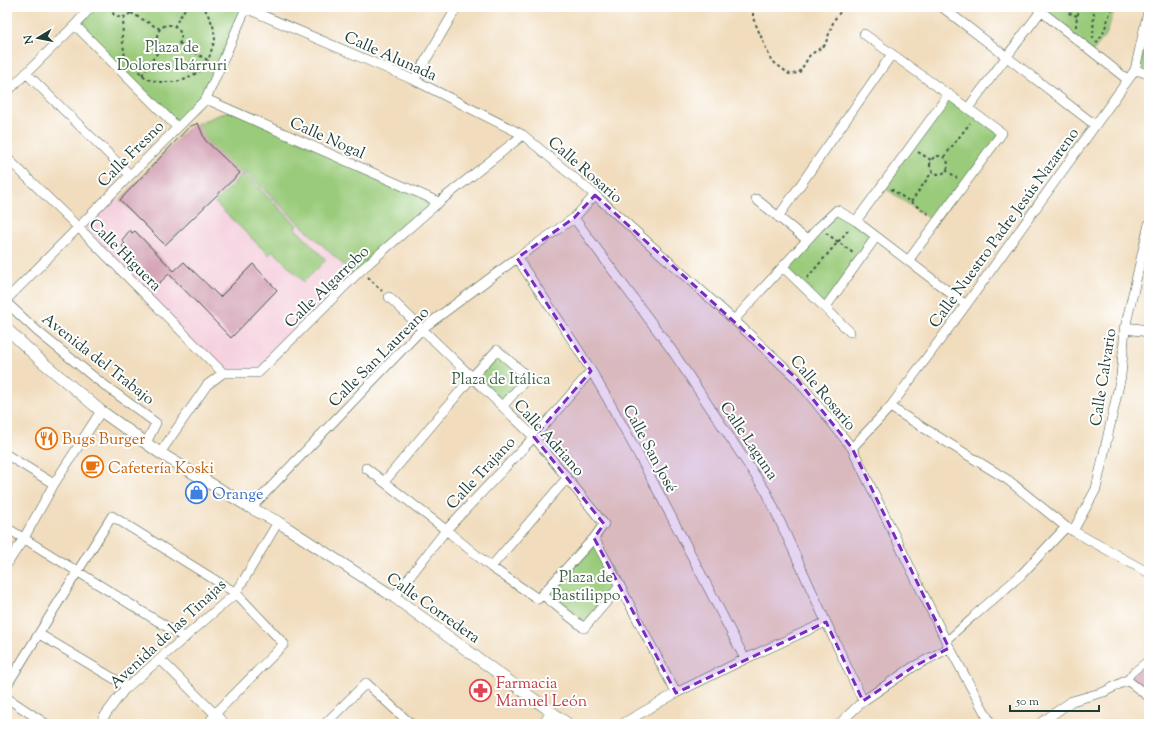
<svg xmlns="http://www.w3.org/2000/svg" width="1156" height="731" font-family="'Sorts Mill Goudy',serif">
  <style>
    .built { fill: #f4cfdd }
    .green { fill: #9acb7a; stroke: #5c8457 }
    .building { fill: #d4a3b5 }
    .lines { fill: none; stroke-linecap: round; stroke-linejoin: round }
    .pedestrian-casing { stroke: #3e5549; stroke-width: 8 }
    .minor-casing { stroke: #3e5549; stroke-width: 10 }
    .tertiary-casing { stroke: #3e5549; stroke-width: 12 }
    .path { stroke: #3e5549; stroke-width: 2; stroke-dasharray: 3 3; stroke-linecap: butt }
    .pedestrian { stroke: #fff; stroke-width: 7 }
    .minor { stroke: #fff; stroke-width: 9 }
    .tertiary { stroke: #fff; stroke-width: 11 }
    .marked { fill: #7b2cbf; fill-opacity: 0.2; stroke: #7b2cbf; stroke-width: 3; stroke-dasharray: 8 5; stroke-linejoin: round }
    .labels { text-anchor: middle; stroke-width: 4; stroke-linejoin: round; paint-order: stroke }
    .park-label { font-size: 16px; fill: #3e6046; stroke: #fff }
    .street-label { font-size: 16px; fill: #1f3d34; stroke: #fff }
    .food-label { font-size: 16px; fill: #c56008; stroke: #fff; text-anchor: start }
    .shop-label { font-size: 16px; fill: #366cbe; stroke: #fff; text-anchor: start }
    .health-label { font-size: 16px; fill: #be3a42; stroke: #fff; text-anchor: start }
  </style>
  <rect width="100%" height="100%" fill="#fff"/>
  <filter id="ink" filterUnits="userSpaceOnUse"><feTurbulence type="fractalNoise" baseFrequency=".025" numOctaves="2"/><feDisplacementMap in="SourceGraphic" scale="8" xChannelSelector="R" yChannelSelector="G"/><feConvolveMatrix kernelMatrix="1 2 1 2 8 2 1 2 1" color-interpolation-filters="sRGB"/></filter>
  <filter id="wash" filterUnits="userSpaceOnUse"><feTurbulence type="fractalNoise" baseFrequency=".012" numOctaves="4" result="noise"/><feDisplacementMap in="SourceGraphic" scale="16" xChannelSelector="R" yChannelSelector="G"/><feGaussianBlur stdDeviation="0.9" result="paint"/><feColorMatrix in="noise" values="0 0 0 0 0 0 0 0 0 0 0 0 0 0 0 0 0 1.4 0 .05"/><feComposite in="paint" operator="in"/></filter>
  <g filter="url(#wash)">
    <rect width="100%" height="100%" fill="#f1ddbe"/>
    <!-- built -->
    <path class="built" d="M243,170L355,276L258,373H223L78,227L112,193L165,244Z"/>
    <!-- green -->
    <path class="green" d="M91,7H243L206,99L177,127L75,25Z
      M1044,7H1115L1106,35L1092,52Z
      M1144,31L1149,39V74L1135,70Z
      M949,94L1002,133L936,223L882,186Z
      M231,110L439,202L355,276L243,170L165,245L120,200L189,127Z
      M243,173L297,225L295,228L326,260L304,282L273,251L269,255L215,203Z
      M837,210L876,237L825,308L783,267Z
      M497,350L528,377L503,406L472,377Z
      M594,538L620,586L584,628L543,595Z
      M7,718L44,724H7Z"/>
    <g id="blocks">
      <!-- building -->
      <path class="building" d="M198,123L205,140L240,173L165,245L120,200L189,127Z
        M130,230L132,233L135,231L174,271L184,262L220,297L253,264L277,290L231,338L169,274L158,284L122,246L125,244L122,240Z
        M1149,659V697L1127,680Z"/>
    </g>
  </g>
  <g filter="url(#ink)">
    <use href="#blocks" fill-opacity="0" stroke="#3e5549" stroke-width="1"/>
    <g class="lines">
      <defs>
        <path id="pedestrian" d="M946,641L975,615
          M1127,680L1132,673L1149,659"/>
        <path id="minor" d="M243,7L414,80L523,135L595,195L734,320L796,378L852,448L946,641L991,724
          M942,7L1095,125
          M1037,8L1128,80
          M75,25L177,127
          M864,34L1002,133L908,261
          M1135,70L1149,74
          M26,73L130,175
          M414,80L457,7
          M7,92L75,25L91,7
          M206,99L439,202
          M968,108L1044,7
          M7,158L78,227L223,373
          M756,199L807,240
          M778,217L892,54
          M574,218L671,349L767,493L826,622L863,701
          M856,221L949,94
          M517,258C542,296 569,333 592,372C647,466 695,563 745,659
          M783,267L850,332
          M389,297L534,437L604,524L594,538
          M7,299L206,99L246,8
          M7,303L37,331L95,378L156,423L146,443
          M825,308L876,237
          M734,320L819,227L837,210L856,221L966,305
          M890,407L1008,480L1066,527L1149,573
          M852,448L890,407L966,305L1135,70L1149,7
          M160,453L207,385L223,373H258L361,270L439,202L523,135
          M7,455L54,484
          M366,468L446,530L491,567L538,599L594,538L620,586L584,628L543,595
          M384,482L472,377L497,350L528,377L503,406
          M251,508L422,329L517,258L574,218L595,195
          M7,528L185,638
          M1073,531L1096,489L1121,376L1125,328L1149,224
          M7,564L24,538L54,484L101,411
          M491,567L567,478
          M620,586L676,693
          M394,597L446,530L534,437L591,371
          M975,615L1021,575L1066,527
          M39,634L128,687
          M160,659L225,724
          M7,685L112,516L236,593L284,644L215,714L208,724
          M7,698L46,724
          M101,724L103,718L124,690L236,593L278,522
          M325,724L366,683L411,724
          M542,724L552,712
          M622,724L676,693L745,659L826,622
          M839,724L863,701L913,667L949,648
          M1039,724L1072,701L1104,692L1127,680L1149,697"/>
        <path id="tertiary" d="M1125,328L1149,331
          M7,329L40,360L101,411L160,453L251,508L278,522L394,597L568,724"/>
      </defs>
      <!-- pedestrian casing -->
      <use href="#pedestrian" class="pedestrian-casing"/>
      <!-- minor casing -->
      <use href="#minor" class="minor-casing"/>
      <!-- tertiary casing -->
      <use href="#tertiary" class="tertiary-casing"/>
      <!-- path -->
      <path class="path" d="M110,7L114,15C122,20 130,17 133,7
        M753,7V18L771,60L789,74L799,73L810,55L825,45L834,20L844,7
        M1067,7L1069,13L1077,16
        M131,13L160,29
        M124,17L122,37L125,57L136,69L147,79L160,82H175L187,79L201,70L208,61L215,39L213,25L205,9L203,7
        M157 37a12 12 0 1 1 24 0a12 12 0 1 1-24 0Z
        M174,27L186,7
        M1076,27L1077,16L1081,7
        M1093,39L1094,7
        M179,43L209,61
        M1096,43L1103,34L1112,7
        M142,75L162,46
        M918,152L931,160
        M930 165a9 9 0 1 1 18 0a9 9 0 1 1-18 0Z
        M944,157L970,123
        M946,170L957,178
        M891,189L930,215
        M911,202L932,172
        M826,233L853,253
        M368,277L382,291
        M807,278L850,228"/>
      <!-- pedestrian -->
      <use href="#pedestrian" class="pedestrian"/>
      <!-- minor -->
      <use href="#minor" class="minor"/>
      <!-- tertiary -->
      <use href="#tertiary" class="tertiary"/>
    </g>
  </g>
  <!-- marked area -->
  <path class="marked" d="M595,195L796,378L852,448L949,648L913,667L863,701L826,622L676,693L594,538L604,524L534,437L591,371L517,258L574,218Z"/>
  <!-- icons -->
  <defs>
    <symbol id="restaurant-ring" viewBox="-11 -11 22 22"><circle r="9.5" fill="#fff" stroke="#e8710a" stroke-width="1.5"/><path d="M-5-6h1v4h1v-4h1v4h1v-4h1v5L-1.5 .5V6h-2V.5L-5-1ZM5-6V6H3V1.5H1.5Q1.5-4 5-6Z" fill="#e8710a"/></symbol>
    <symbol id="cafe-ring" viewBox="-11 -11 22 22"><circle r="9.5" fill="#fff" stroke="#e8710a" stroke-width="1.5"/><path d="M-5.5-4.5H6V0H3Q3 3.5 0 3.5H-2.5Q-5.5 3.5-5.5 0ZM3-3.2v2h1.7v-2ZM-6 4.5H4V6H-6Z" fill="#e8710a"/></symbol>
    <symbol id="shop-ring" viewBox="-11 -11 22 22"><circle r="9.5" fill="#fff" stroke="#3f7fe0" stroke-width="1.5"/><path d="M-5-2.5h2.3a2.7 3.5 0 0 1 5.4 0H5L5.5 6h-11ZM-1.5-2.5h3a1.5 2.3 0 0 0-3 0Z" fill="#3f7fe0"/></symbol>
    <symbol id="pharmacy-ring" viewBox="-11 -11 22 22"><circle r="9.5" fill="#fff" stroke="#e0444e" stroke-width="1.5"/><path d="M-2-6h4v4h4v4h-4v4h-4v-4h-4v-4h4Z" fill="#e0444e"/></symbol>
  </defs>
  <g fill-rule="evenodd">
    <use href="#restaurant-ring" x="34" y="426" width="25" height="25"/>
    <use href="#cafe-ring" x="80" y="454" width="25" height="25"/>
    <use href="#shop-ring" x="184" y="480" width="25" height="25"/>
    <use href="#pharmacy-ring" x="468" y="678" width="25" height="25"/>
  </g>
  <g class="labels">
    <!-- park labels -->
    <g class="park-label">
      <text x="172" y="52">Plaza de<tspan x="172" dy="18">Dolores Ibárruri</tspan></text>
      <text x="501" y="384">Plaza de Itálica</text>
      <text x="586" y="582">Plaza de<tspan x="586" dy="18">Bastilippo</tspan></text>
    </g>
    <!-- street labels -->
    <g class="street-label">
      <text transform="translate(391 55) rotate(24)" y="6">Calle Alunada</text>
      <text transform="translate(328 137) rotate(24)" y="6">Calle Nogal</text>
      <text transform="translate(130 153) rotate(-45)" y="6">Calle Fresno</text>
      <text transform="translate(586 169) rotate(41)" y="6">Calle Rosario</text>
      <text transform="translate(1003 227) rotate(-54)" y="6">Calle Nuestro Padre Jesús Nazareno</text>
      <text transform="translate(126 254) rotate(45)" y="6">Calle Higuera</text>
      <text transform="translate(326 286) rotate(-44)" y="6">Calle Algarrobo</text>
      <text transform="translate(378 356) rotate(-45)" y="6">Calle San Laureano</text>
      <text transform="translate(99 358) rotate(38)" y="6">Avenida del Trabajo</text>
      <text transform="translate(1102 377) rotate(-81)" y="6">Calle Calvario</text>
      <text transform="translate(824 392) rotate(50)" y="6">Calle Rosario</text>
      <text transform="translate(550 437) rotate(48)" y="6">Calle Adriano</text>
      <text transform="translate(750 440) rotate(56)" y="6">Calle Laguna</text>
      <text transform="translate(651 448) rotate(62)" y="6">Calle San José</text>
      <text transform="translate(480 472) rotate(-47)" y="6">Calle Trajano</text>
      <text transform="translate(434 607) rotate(35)" y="6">Calle Corredera</text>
      <text transform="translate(167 633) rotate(-43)" y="6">Avenida de las Tinajas</text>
    </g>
    <!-- food labels -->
    <g class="food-label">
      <text x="62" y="444">Bugs Burger</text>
      <text x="108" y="473">Cafetería Koski</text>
    </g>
    <!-- shop labels -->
    <g class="shop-label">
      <text x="212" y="499">Orange</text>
    </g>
    <!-- health labels -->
    <g class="health-label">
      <text x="496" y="688">Farmacia<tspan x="496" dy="18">Manuel León</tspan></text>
    </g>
  </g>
  <!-- margin -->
  <rect width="1156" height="731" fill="none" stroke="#fff" stroke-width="24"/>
  <!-- north arrow -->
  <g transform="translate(38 38) rotate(260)" stroke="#ffffff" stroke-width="3" paint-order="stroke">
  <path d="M0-3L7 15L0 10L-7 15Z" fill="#1f3d34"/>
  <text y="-6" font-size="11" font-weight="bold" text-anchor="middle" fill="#1f3d34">N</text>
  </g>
  <!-- scale -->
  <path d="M1010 705v6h89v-6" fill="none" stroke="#1f3d34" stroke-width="2"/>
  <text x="1016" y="705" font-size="12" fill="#1f3d34" stroke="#ffffff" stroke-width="3" paint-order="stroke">50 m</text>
</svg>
